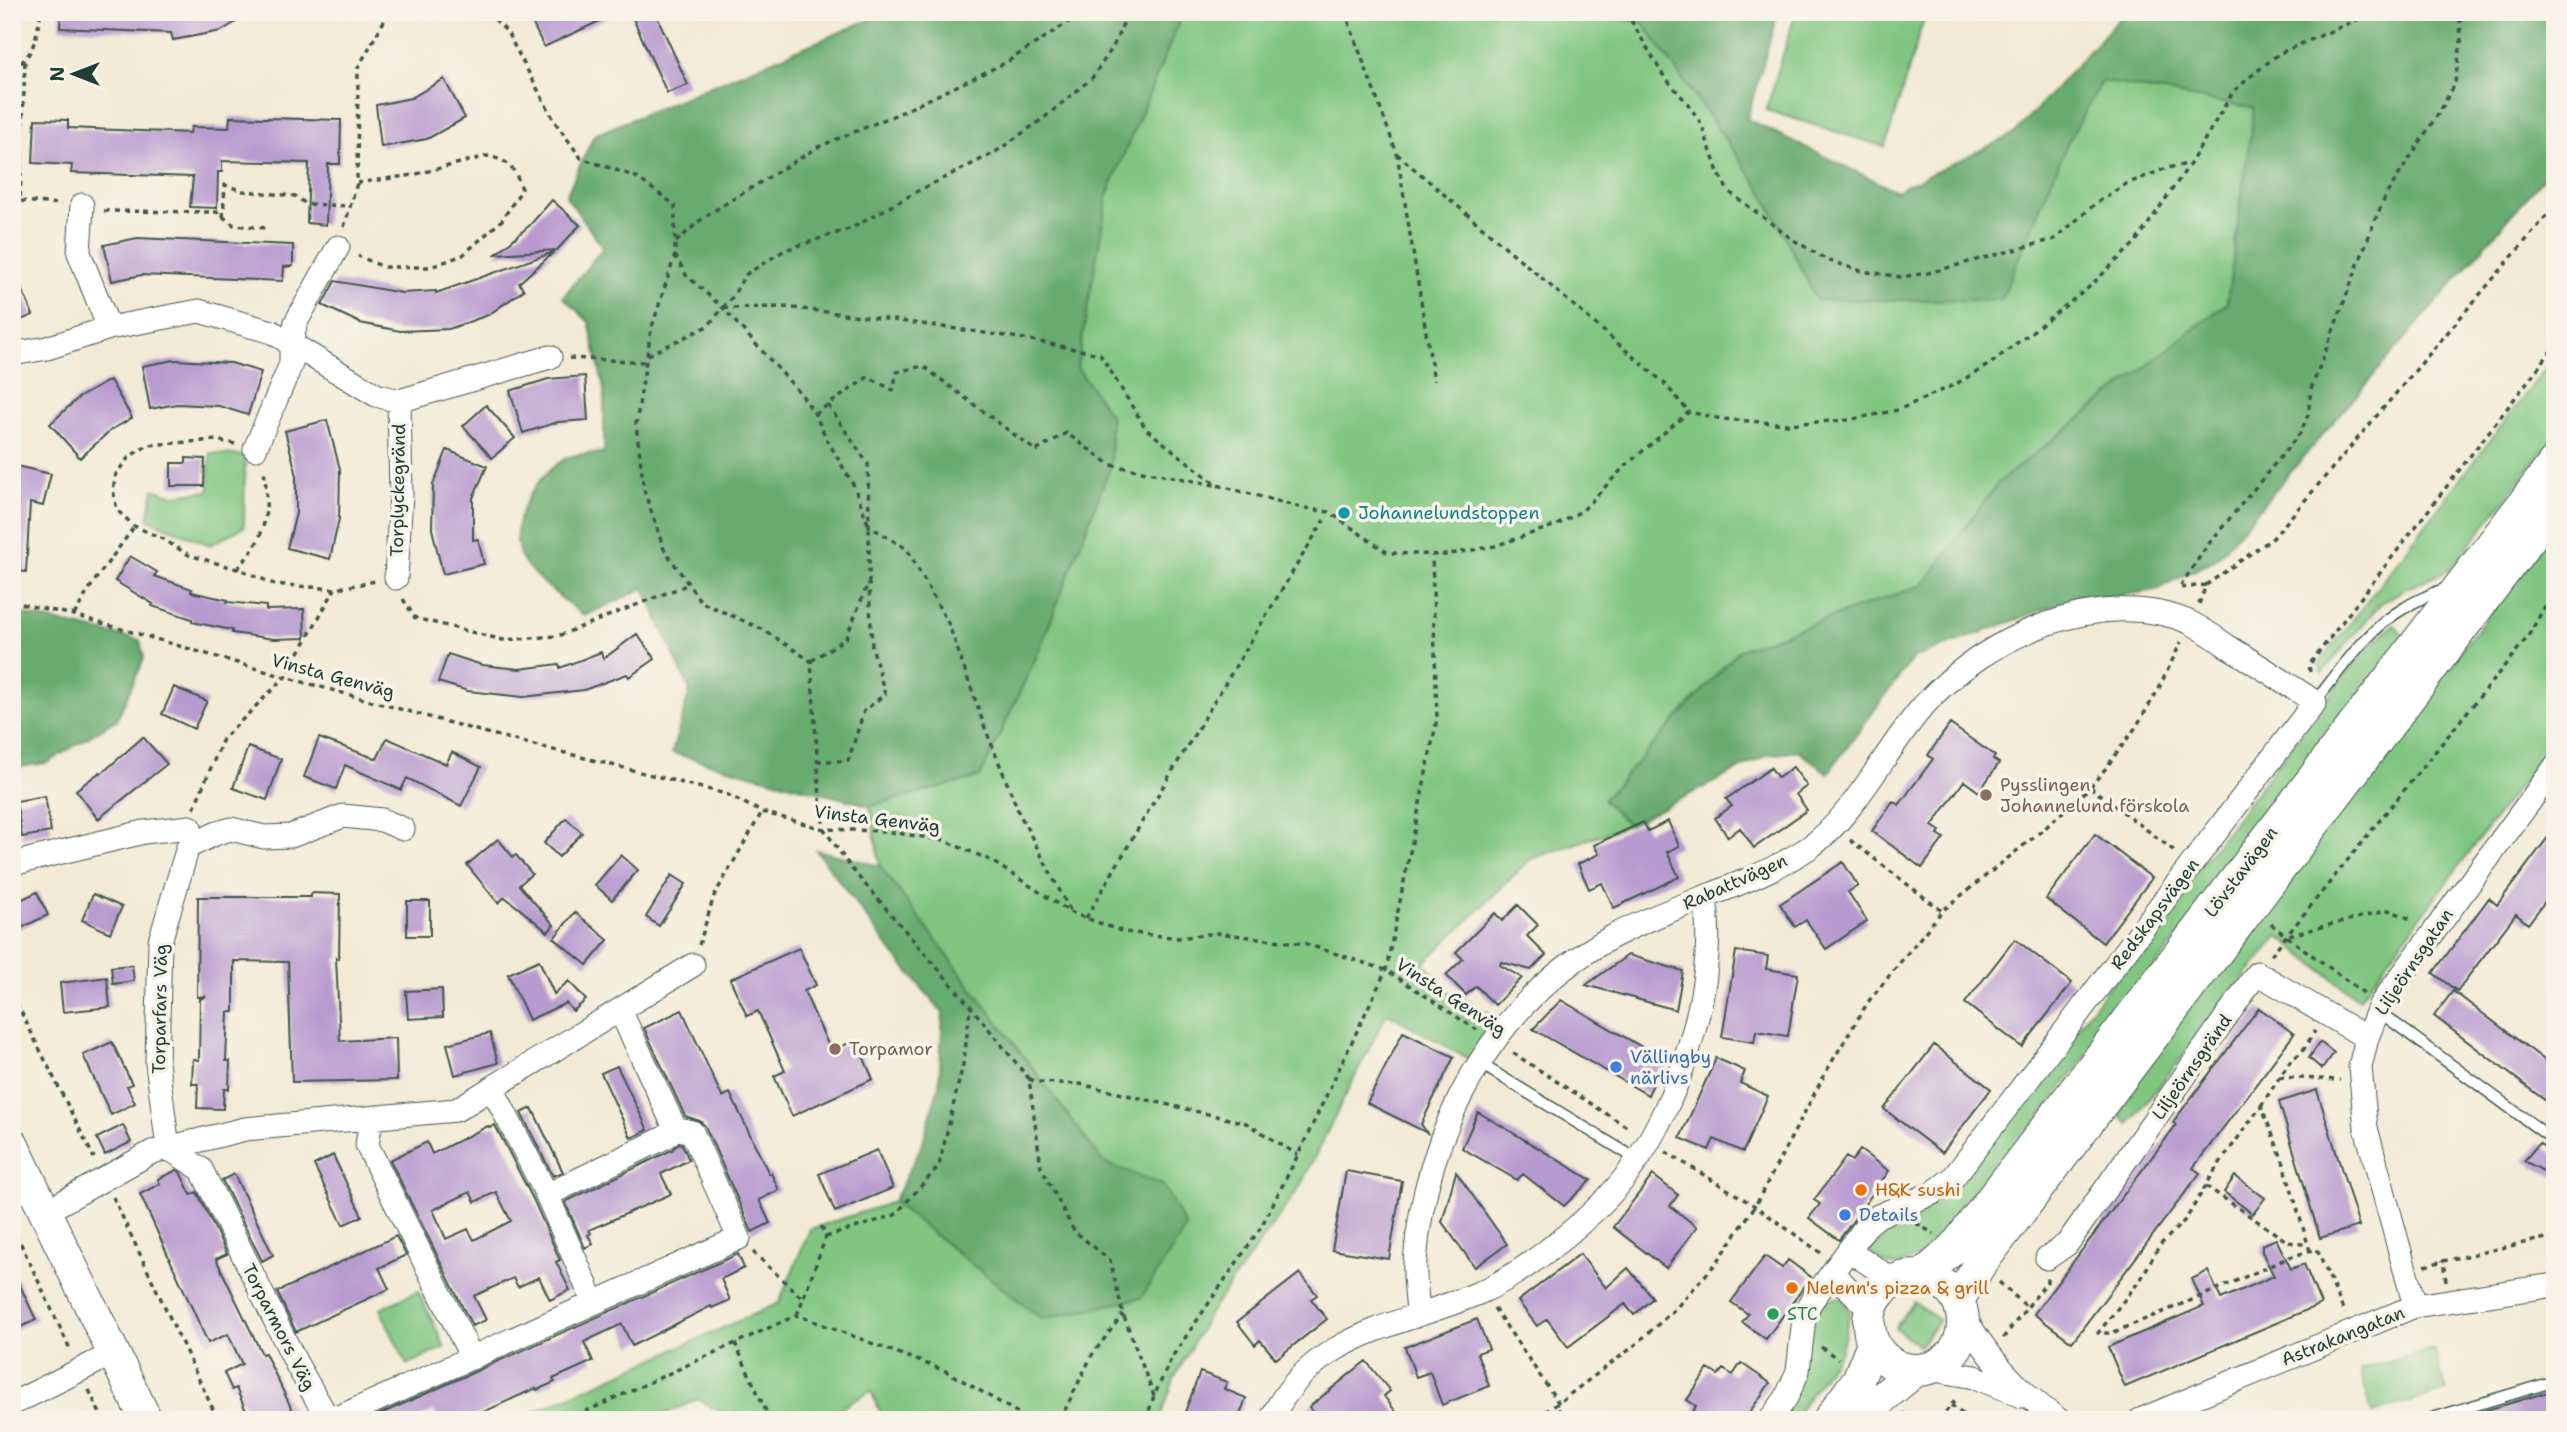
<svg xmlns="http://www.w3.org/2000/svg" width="2567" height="1432" font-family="'Shantell Sans',sans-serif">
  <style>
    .green { fill: #80c681; stroke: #50825a; stroke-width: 2 }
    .forest { fill: #68ab6f; stroke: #447452; stroke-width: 2 }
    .building { fill: #b79acf; fill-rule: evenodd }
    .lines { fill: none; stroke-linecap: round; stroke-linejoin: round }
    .lane-casing { stroke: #3f574c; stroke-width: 13 }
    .street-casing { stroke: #3f574c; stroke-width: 25 }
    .secondary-casing { stroke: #3f574c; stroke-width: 34 }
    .path { stroke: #3f574c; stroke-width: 3.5; stroke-dasharray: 5 5; stroke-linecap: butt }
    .lane { stroke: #fff; stroke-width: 10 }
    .street { stroke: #fff; stroke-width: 23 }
    .secondary { stroke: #fff; stroke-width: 32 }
    .culture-dot { fill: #0f9aa8; stroke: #f7f3e8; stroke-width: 2.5 }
    .education-dot { fill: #8d6e63; stroke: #f7f3e8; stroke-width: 2.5 }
    .shop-dot { fill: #3f7fe0; stroke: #f7f3e8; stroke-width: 2.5 }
    .food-dot { fill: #e8710a; stroke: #f7f3e8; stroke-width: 2.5 }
    .leisure-dot { fill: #2e9e5b; stroke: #f7f3e8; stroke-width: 2.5 }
    .labels { text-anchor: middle; stroke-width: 7; stroke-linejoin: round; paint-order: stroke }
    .street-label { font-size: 18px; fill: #1f3d34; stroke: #f7f3e8 }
    .culture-label { font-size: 18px; fill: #0d838f; stroke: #f7f3e8; text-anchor: start }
    .education-label { font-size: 18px; fill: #785e54; stroke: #f7f3e8; text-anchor: start }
    .shop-label { font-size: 18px; fill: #366cbe; stroke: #f7f3e8; text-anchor: start }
    .food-label { font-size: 18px; fill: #c56008; stroke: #f7f3e8; text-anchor: start }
    .leisure-label { font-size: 18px; fill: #27864d; stroke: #f7f3e8; text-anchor: start }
  </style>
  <rect width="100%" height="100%" fill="#f7f3e8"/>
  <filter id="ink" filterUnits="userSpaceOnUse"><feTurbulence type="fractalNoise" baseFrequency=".0143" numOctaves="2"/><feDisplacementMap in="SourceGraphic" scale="14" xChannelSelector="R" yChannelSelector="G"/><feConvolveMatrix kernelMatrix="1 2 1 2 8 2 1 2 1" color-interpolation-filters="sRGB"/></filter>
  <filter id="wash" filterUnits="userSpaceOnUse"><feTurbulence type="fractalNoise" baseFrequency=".00686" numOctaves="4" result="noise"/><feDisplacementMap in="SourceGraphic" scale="28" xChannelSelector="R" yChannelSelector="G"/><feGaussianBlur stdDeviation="1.57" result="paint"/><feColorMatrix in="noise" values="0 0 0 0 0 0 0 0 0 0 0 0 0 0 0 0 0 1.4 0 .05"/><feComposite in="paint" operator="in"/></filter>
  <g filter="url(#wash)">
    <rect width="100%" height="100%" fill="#f3ead5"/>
    <!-- green -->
    <path class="green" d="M1183,12H1569L1642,22L1764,194L1817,300L2067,144L2102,81L2254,108L2227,303L1998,483L1923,585L1739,650L1604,800L1629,825L1531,859L1424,963L1447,991L1500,1019L1471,1060L1387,1013L1299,1188L1208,1315L1174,1379L1160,1420H884L871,1391L820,1420H734L698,1399L651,1420H516L779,1303L810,1229L893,1202L1042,1319L1163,1185L1104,1163L880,866L870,806L980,777L1038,653L1111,465L1110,415L1077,367L1108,193Z
      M1796,12H1926L1885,147L1766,110Z
      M2555,356V436L2450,570L2405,589L2380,604L2322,673L2319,664Z
      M210,453L245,456L244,527L210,545L148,519L154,489L172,495L209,491Z
      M2555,527V738L2359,999L2278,936L2129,1124L2120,1116L2132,1081Z
      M2394,624L2407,640L1954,1228L1931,1252L1897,1266L1882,1263L1869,1252L1878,1231L1919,1213L1957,1186L2362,653Z
      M418,1291L445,1347L407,1365L380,1309Z
      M1842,1297L1850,1312L1841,1350L1793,1420H1778L1815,1315L1824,1300Z
      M1914,1302L1939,1320L1919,1346L1895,1328Z
      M2434,1349L2447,1391L2372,1413L2360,1370Z"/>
    <!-- forest -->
    <path class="forest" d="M888,12H1183L1108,193L1077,367L1110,415L1111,465L1038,653L980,777L870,806L672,753L690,690L644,588L584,616C568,603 524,571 519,552C509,518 537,474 567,458C577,453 593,454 604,452V389L589,322L563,297L603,248L566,196L594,135Z
      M1569,12H1778L1747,119L1896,191L2014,134L2125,12H2555V164L2216,559L2156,590L2050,607L1913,658L1828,773L1798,751L1767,755L1629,825L1603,800L1739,650L1923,585L1998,483L2227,303L2254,108L2102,81L2067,144L2001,300H1817L1764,194L1642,22Z
      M12,612L140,640L144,659L117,719L47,763L12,768Z
      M816,850L880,866L1104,1163L1163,1185L1186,1228L1141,1298L1042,1319L893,1202L922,1145L939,1085L943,1013L892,952Z"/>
    <g id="blocks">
      <!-- building -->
      <path class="building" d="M61,12H252L221,31L173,40L171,33L60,28Z
        M527,12H619L544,47Z
        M630,12H655L688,85L667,93Z
        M444,79L465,118L427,139L381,147L376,105L411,98Z
        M230,117L341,120L340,164H328L326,225L307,223L309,163L222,161V172H218L217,208L190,207L193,177L71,173L72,165L33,163L35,119L68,120V128L190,133L191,127L229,128Z
        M552,200L580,225L557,250L496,254L530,225Z
        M137,238L293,245V266L284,267L283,281L142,275L112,281L104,245Z
        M554,252L519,283L524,290L488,315L449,329L400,331L360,323L322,305L335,281L402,293L436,291V293Z
        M12,265L33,315L12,324Z
        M174,360L231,363L261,372L248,415L219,406L177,404L150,409L142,366Z
        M585,376L588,420L558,422L523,433L510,391L548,379Z
        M110,380L132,418L111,430L80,458L50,424L78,398Z
        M486,405L515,438L492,458L463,426Z
        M327,420L340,469L339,519L330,559L287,548L296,513V472L285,431Z
        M447,450L487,466L473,498V540L478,539L484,564L443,574L432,529L433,485Z
        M186,458L205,459L204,486H171V463H186Z
        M12,465L51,474L43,506L30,503L26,572L12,571Z
        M130,556L157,572L154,576L192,589L191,592L228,600L227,602L266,606V610L304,609L305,638L274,639L232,633V630L192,622V619L152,606L153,604L115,581Z
        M637,634L655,659L629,677L627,674L584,690L523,697L468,691L438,682L448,654L482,665L519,669L559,664L560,668L601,652L603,659Z
        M174,687L207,701L194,729L162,714Z
        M1950,724L1995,756L1993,759L1999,763L1979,792L1964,781L1932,826L1940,831L1938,834L1944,838L1922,868L1872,831L1893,801L1899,805L1933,759L1928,755Z
        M143,737L167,764L98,819L76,790L100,772L101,774Z
        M319,738L377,759L387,738L446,764L452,752L481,767L461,806L407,778L401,790L345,765L336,789L304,777Z
        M248,747L281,759L267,800L233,788Z
        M1793,767L1807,786L1796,794L1807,810L1754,848L1740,828L1728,837L1715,818L1732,806L1726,799L1771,768L1778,778Z
        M45,796L51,832L22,837L16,801Z
        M566,818L582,833L559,857L544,843Z
        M1668,821L1679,846L1667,852L1679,877L1614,908L1602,883L1589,889L1578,864L1599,854L1594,845L1643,822L1648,831Z
        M2555,828V888L2528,924L2516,914L2457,991L2433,973L2489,898L2497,905Z
        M2095,834L2152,878L2103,943L2046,899Z
        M498,839L513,857L516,855L532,874L519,885L554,925L548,932L505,897L498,903L467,865Z
        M621,855L638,870L612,900L595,885Z
        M1843,862L1858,886L1848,892L1867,921L1826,949L1806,920L1795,927L1780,904Z
        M672,875L686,884L659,926L646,917Z
        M37,892L48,915L17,930L12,921V904Z
        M311,893L340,894L339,959L336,958L340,1041L396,1038L397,1080L292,1082L288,962L234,961V1012H228L226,1061H230L229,1089H224L223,1109L197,1108L198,1084H192L193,1059L199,1060L200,999L206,996L197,997L198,897H311Z
        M93,894L122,907L110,933L82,920Z
        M407,901H430V936H407Z
        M1518,905L1538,925L1527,936L1546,955L1531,970L1501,962L1500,965L1522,978L1495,1005L1476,986L1466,995L1446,975L1463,959L1456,952L1495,913L1502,921Z
        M575,912L608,940L587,965L554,938Z
        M2015,939L2072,983L2022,1047L1965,1003Z
        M799,948L816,985L804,991L831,1051L856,1040L873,1079L792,1116L774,1076L785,1071L758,1011L747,1016L730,979Z
        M1736,951L1768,956L1766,969L1798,974L1788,1036L1756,1031L1754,1042L1722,1037Z
        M1628,955L1683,971L1676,1010L1586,985Z
        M539,960L554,994L569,981L586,1000L573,1011L566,1003L529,1020L508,974Z
        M132,965L134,981L113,984L111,967Z
        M107,977L110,1007L63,1012L60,983Z
        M442,989L443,1017L408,1019L406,991Z
        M2453,991L2555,1068V1108L2434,1016Z
        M1561,1000L1664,1060L1648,1095L1533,1029Z
        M2259,1008L2294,1034L2193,1168L2200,1173L2072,1342L2034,1314L2176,1125L2173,1122Z
        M682,1010L722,1097L730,1093L769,1174L771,1173L779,1190L759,1200L770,1223L752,1232L705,1126L700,1121L685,1116L644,1028Z
        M1403,1032L1454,1057L1421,1124L1427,1133L1367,1103Z
        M490,1033L498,1063L455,1075L447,1044Z
        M112,1042L132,1084L127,1086L135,1103L111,1115L83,1055Z
        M2320,1042L2334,1053L2322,1069L2309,1058Z
        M1934,1045L1991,1089L1942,1153L1884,1109Z
        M1716,1058L1745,1071L1740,1083L1768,1096L1743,1152L1714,1139L1709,1150L1680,1138Z
        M617,1066L648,1130L631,1138L601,1073Z
        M2317,1090L2359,1226L2320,1238L2279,1102Z
        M532,1108L563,1172L553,1176L521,1113Z
        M1478,1112L1510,1131L1591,1180L1564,1206L1523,1174L1517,1180L1462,1148Z
        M123,1125L131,1142L105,1155L97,1138Z
        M495,1125L534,1201L560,1260L556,1262L570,1290L550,1300L539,1277L518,1287L513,1278L474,1296L486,1320L472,1326L390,1160L427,1142L432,1154L488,1126L490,1128ZM470,1192L475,1202L496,1192L511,1221L474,1240L468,1229L446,1239L433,1210Z
        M679,1143L682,1144L689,1160L661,1174L671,1194L589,1230L591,1233L588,1235L593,1244L585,1248L565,1202L672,1150Z
        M2539,1143L2555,1155V1177L2524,1161Z
        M877,1150L893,1188L835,1212L819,1174Z
        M1860,1150L1889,1171L1839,1240L1809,1218L1820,1204L1814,1200L1846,1157L1852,1161Z
        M333,1155L362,1216L343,1225L314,1165Z
        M177,1170L180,1172L191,1195L197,1192L227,1254L216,1259L262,1354L265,1353L297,1420H250L236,1388L232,1390L224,1373L242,1364L228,1334L208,1343L140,1194L160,1184L158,1179Z
        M1346,1171L1402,1181L1389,1259L1332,1250Z
        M1456,1172L1507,1244L1475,1267L1442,1222Z
        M234,1174L273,1255L262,1261L222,1180Z
        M1653,1175L1678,1195L1670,1206L1697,1227L1666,1268L1613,1227Z
        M2235,1176L2265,1198L2253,1214L2224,1192Z
        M396,1236L406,1255L379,1268L389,1289L296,1332L277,1292Z
        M2276,1239L2291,1269L2304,1264L2321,1304L2125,1387L2108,1347L2204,1306L2192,1279L2208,1271L2221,1299L2274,1276L2262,1252V1245Z
        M738,1254L744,1268L721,1279L730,1300L712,1308L711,1306L632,1346L622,1324L584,1342L593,1361L553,1379L555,1382L537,1390L536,1388L466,1420H438L434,1411L415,1420H367Z
        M1580,1254L1606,1288L1628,1268L1653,1298L1634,1315L1625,1304L1568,1347L1547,1319L1537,1326L1518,1301Z
        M1765,1256L1782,1268L1788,1260L1811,1277L1766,1339L1742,1322L1748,1314L1731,1302Z
        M12,1268L36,1320L12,1331Z
        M1300,1273L1317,1295L1311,1299L1327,1319L1276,1359L1260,1340L1255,1345L1237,1322Z
        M1477,1319L1489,1349L1477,1353L1489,1386L1442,1405L1430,1372L1416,1377L1405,1347Z
        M1366,1361L1390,1391L1384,1396L1402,1420H1319L1309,1407Z
        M1741,1363L1770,1383L1744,1420H1687L1696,1406L1687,1400L1708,1369L1718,1375L1723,1369L1733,1375Z
        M1200,1372L1227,1382L1224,1389L1246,1398L1238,1420H1182Z
        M2555,1390V1420H2471L2470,1415Z"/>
    </g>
  </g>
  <g filter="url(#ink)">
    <use href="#blocks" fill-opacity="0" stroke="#3f574c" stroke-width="2"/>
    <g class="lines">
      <defs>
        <path id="lane" d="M2315,702C2342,668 2367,629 2406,607C2418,599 2432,594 2446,588
          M2378,1011L2555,1141
          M1479,1063L1638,1160
          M2426,1420L2555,1381"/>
        <path id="street" d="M109,328L199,311L272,332L376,395L399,401L550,357
          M12,354L47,348L109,328L79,253L82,205
          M255,449L291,364V344L296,322L338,247
          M396,578L401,494L399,401
          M403,829L382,820L343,816L291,836L264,837L231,829L217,833L188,847L160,941L157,1063L168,1148L201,1169L296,1363L324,1412L337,1418L739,1238L692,1132L675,1128L620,1010
          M12,864L144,832L190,827
          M492,1088L547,1195L666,1137L675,1128
          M371,1119L367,1145L472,1358
          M547,1195L594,1303
          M45,1212L152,1152L245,1129L456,1110L693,965
          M1849,1250L1894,1281
          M2047,1258L2067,1244L2257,973L2367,1038
          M1832,1273L1871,1310
          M2415,1306L2366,1128L2360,1067L2367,1038L2380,1005L2555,767
          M1418,1313C1417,1296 1414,1278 1415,1262C1425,1129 1493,1002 1612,937C1675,903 1746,888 1807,849C1854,818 1887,746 1925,704C1984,637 2102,585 2189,622C2202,628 2215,638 2227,646C2257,664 2286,683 2315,702L1953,1178L1933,1193L1878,1216L1867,1225L1810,1303L1804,1318L1798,1371L1786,1398L1770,1420
          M1963,1314C1987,1357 2019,1392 2059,1420
          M1929,1369L1975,1377L2022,1396
          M12,1404L114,1353
          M1271,1420C1311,1332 1403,1326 1481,1292C1527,1272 1600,1212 1629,1172C1680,1103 1718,983 1705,897
          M2140,1420L2415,1306L2555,1285"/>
        <path id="secondary" d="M12,1144L146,1420
          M1922,1276L1955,1247L2555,462
          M1869 1323a47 47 0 1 1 94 0a47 47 0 1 1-94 0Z
          M1958,1300L1979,1266L2555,505
          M1829,1420L1858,1380L1873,1343
          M1866,1420L1882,1398L1916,1370"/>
      </defs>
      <!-- lane casing -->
      <use href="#lane" class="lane-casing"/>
      <!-- street casing -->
      <use href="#street" class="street-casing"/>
      <!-- secondary casing -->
      <use href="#secondary" class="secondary-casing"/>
      <!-- path -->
      <path class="path" d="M488,12L507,32L555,122L581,158L636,177L675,205V255L651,330L636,424L644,490L664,549L701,602L764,630L811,661L820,799L824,829L851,868L971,1007L1029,1079L1041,1167L1074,1231L1110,1260L1123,1314L1154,1396
        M1345,12L1397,154L1434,381
        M1626,12L1663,75L1688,104L1701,123L1718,172L1728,191L1792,239L1827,260L1861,271L1901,277L1928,273L2055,239L2095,204L2126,184L2167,168L2188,164
        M25,62L20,201L61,204
        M12,68C35,58 36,35 41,12
        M1397,154L1664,383L1689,412
        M357,183L413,175L487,156C511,161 514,168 522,189L502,220L463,255L431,267H384L358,256
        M104,211L217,212L234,225L266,228
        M223,217L225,185L243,191L295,196L306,204L350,206
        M344,227L357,183L358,68L389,12
        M676,242L704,217L818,147L900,113L1007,62L1084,12
        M675,255L686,275L723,308L801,394L815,414L826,438L854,486L869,526V581L846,638L811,661
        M723,308L784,307L886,319L1020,338L1100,354L1146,429L1217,485L1299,507L1329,512L1388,553L1445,555L1495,546L1559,524L1583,510L1625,466L1689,412L1722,419L1788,424L1848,420L1898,410L1956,384L1990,364L2087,289L2135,243L2190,164L2233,92L2251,76L2280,53L2375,12
        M648,355L708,326L733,296L745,275L785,250L852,228L918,191L994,153L1044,118L1092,78L1113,47L1128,12
        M569,358L646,362
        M828,405L868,464L869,526L907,549L949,625L985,728L1020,815L1071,912
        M815,414L868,377L893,390L897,372L923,366L1036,451L1066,433L1111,465L1215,485
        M235,444L216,440L148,445L129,457L116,474L113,490L117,510L134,526L161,538L189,555L244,571L274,584L335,589L376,581
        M237,569C268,537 269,511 264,469
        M2206,585L2179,588L2207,546L2301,432L2308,415L2311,389L2375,220L2386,195L2443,106L2455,82L2461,42L2460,12
        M403,599L415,618L503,640L558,636L689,584
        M12,602L74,615L285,677L483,732L726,794L762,812L824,829L883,831L943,840L990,860L1072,913L1124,932L1179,938L1217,933L1306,944L1386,970L1477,1030
        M2199,604L2206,585L2273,538L2555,206
        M74,615L93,583L134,527
        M2310,672L2309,665L2555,346
        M817,761H848L864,711L885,694L872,646L869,583
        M2090,787L2176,852
        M194,808L223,739L285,677L335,589
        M1850,840L1942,911
        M1086,918L1153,803L1324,520
        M2271,924L2286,936
        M699,945L714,896L762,812
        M2271,955L2527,638L2555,589
        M2364,993L2286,936L2388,910L2414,920
        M12,994L94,1158
        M1513,1053L1630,1129
        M2279,1077L2340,1080
        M1029,1079L1037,1082L1080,1084L1246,1123L1298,1155
        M2261,1106L2290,1061L2302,1052L2315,1031
        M1666,1152L1755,1206L1821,1253
        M2206,1186L2288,1242L2308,1245
        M113,1197L218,1420
        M1916,1223L1934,1234
        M12,1225L71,1351
        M826,1237L895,1215L939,1166L964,1060L970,1009
        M2310,1251L2283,1161L2261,1106L2217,1167L2186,1219L2159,1246L2141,1279L2098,1333H2112L2211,1292L2290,1257L2317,1249L2345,1314
        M753,1252L803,1299
        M2425,1266L2443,1261
        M2446,1281L2443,1261L2555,1236
        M1999,1282L2027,1307
        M1494,1308L1558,1402L1560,1420
        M797,1315L826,1237L821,1225
        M2003,1338L2047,1282V1277
        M735,1343L770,1420
        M1821,1347L1838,1359
        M89,1390L103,1420
        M1951,1405L1970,1420
        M1903,1413L1913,1420
        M567,1420L797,1315L948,1372L1030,1420
        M1060,1420L1092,1355L1123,1314
        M1146,1420L1154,1396L1172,1357L1261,1227L1298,1155L1386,970L1437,719L1432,556
        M1527,1420L1550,1409L1633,1347L1677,1307L1718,1261L1755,1206L1827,1070L1868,1002L1942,911L2044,829L2090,787L2106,768L2136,727L2158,690L2181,642
        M1939,1420L1958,1397"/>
      <!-- lane -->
      <use href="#lane" class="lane"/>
      <!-- street -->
      <use href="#street" class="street"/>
      <!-- secondary -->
      <use href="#secondary" class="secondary"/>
    </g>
  </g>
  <!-- markers -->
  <circle class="culture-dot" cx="1344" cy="513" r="7"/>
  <g class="education-dot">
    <circle cx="1986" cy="795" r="7"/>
    <circle cx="835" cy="1049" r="7"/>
  </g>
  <g class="shop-dot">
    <circle cx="1616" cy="1067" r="7"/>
    <circle cx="1845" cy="1215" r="7"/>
  </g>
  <g class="food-dot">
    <circle cx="1861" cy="1190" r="7"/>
    <circle cx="1792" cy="1288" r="7"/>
  </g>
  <circle class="leisure-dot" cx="1773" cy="1314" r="7"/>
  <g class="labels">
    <!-- street labels -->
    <g class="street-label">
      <text transform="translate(398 490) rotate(-89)" y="6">Torplyckegränd</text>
      <text transform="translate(333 676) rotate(15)" y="6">Vinsta Genväg</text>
      <text transform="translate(877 819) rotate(7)" y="6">Vinsta Genväg</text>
      <text transform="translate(2241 872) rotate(-53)" y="6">Lövstavägen</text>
      <text transform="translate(1735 882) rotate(-24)" y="6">Rabattvägen</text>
      <text transform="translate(2155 914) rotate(-53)" y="6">Redskapsvägen</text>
      <text transform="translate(2414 962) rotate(-56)" y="6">Liljeörnsgatan</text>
      <text transform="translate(1451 997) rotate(33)" y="6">Vinsta Genväg</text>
      <text transform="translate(160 1009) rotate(-89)" y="6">Torparfars Väg</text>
      <text transform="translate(2192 1067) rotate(-55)" y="6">Liljeörnsgränd</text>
      <text transform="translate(279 1327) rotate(63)" y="6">Torparmors Väg</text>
      <text transform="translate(2343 1336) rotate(-22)" y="6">Astrakangatan</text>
    </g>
    <!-- culture labels -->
    <g class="culture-label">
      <text x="1358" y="519">Johannelundstoppen</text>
    </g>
    <!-- education labels -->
    <g class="education-label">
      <text x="2000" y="791">Pysslingen<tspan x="2000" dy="21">Johannelund förskola</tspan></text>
      <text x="849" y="1055">Torpamor</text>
    </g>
    <!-- shop labels -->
    <g class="shop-label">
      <text x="1630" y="1063">Vällingby<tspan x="1630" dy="21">närlivs</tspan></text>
      <text x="1859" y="1221">Details</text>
    </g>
    <!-- food labels -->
    <g class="food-label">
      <text x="1875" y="1196">H&amp;K sushi</text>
      <text x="1806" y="1294">Nelenn's pizza &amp; grill</text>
    </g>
    <!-- leisure labels -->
    <g class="leisure-label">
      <text x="1787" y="1320">STC</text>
    </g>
  </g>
  <!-- margin -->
  <rect width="2567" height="1432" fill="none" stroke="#f7f3e8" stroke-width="42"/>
  <!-- north arrow -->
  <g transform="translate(74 74) rotate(270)" stroke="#f7f3e8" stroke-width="5" paint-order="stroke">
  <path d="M0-5L12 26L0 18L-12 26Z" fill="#1f3d34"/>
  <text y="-10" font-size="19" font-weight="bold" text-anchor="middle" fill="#1f3d34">N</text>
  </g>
</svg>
